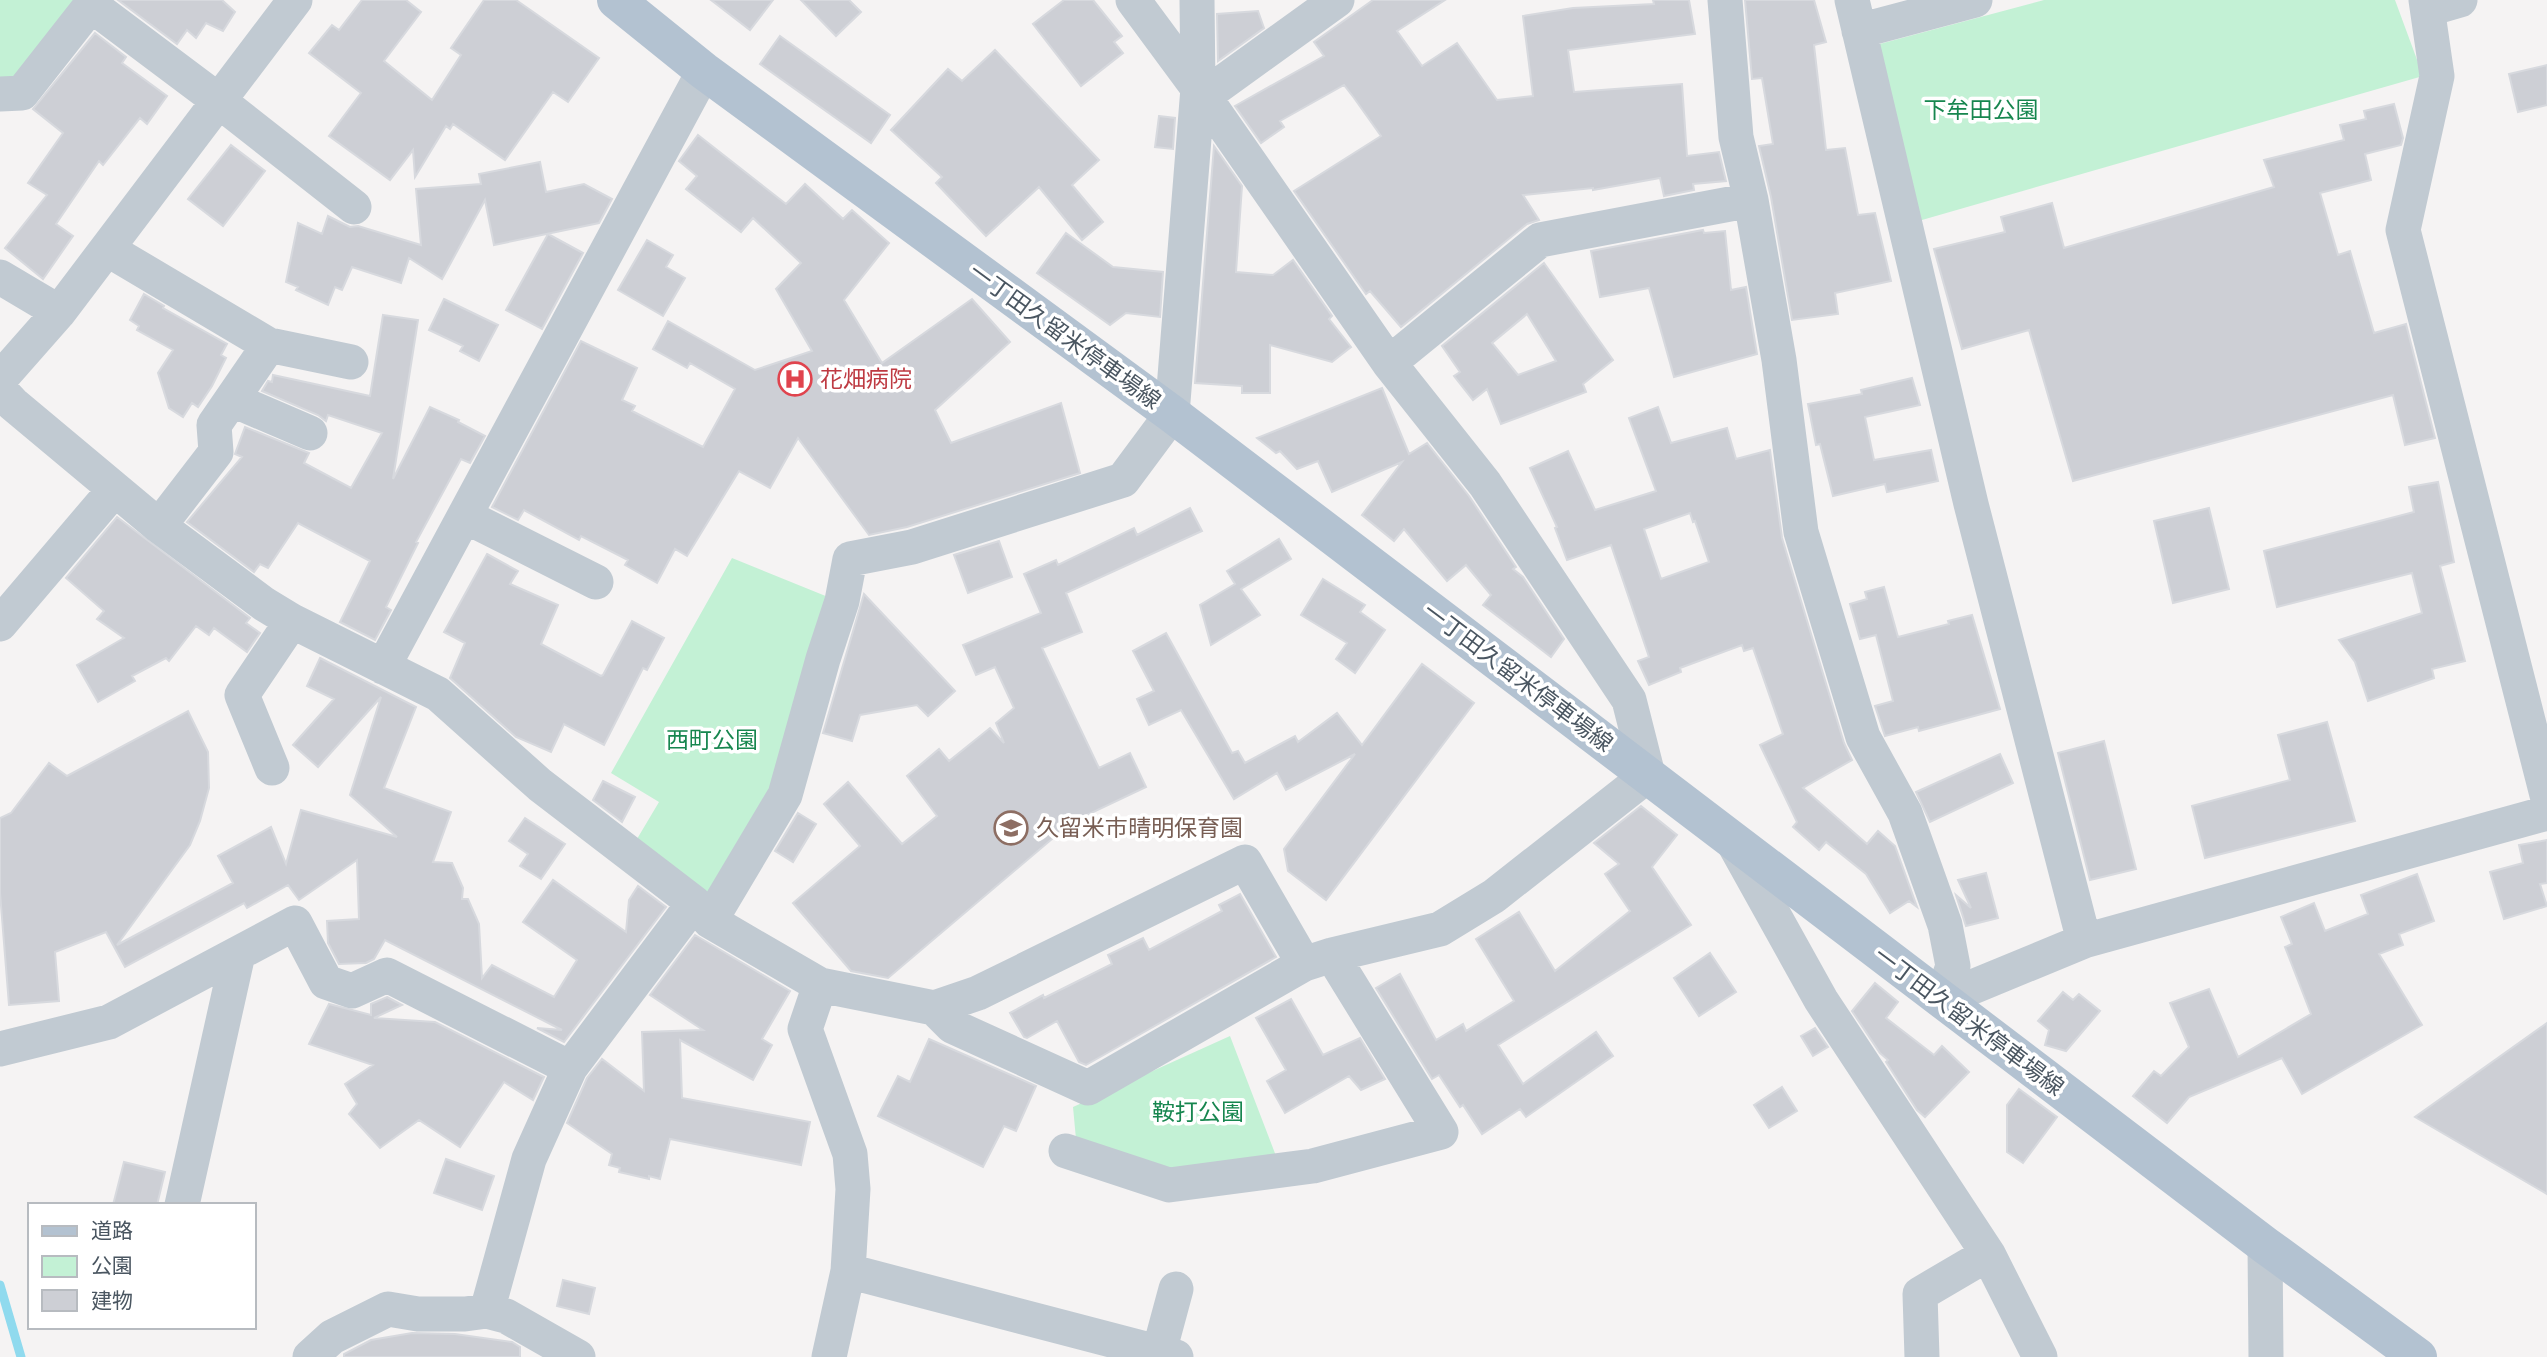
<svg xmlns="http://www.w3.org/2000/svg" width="2547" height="1357" font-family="Roboto,'Noto Sans JP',sans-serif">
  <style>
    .green { fill: #c3f1d5 }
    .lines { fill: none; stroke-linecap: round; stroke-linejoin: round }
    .stream { stroke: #90daee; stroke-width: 9 }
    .building { fill: #cdcfd5; stroke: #d7d9de; stroke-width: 2; fill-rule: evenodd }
    .minor { stroke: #c1cad2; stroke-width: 35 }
    .major { stroke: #b3c2d1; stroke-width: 38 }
    .labels { text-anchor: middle; stroke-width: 7; stroke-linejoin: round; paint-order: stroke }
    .park-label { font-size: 23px; fill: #17864f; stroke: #fff }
    .street-label { font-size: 23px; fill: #4a5661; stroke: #fff }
    .health-label { font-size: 23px; fill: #be3a42; stroke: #fff; text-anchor: start }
    .education-label { font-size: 23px; fill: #785e54; stroke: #fff; text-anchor: start }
  </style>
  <rect width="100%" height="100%" fill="#f5f3f3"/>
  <!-- green -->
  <path class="green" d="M0,0H79L21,80H0Z
    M2044,0H2395L2423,76L1915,222L1872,46Z
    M732,558L833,599L790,753L705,899L634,844L659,802L611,773Z
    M1230,1036L1276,1156L1164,1173L1076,1139L1073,1107Z"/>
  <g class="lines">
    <!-- stream -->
    <path class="stream" d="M0,1285L21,1357"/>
  </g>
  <!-- building -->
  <path class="building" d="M118,0H222L235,12L223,31L206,23L196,38L187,30L177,44Z
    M362,0H406L421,12L384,61L432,100L461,55L451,48L484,0H516L599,58L568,102L553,92L505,160L453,124L450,129L446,126L415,177L413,150L390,180L329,136L361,93L309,53L332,25L339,30Z
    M711,0H773L750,30Z
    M801,0H849L861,12L836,36Z
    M1064,0H1093L1122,36L1114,42L1123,53L1081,86L1033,24Z
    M1373,0H1445L1397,31L1422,66L1457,43L1497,100L1533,96L1523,16L1573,8L1654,4L1653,0H1689L1695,34L1568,50L1574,92L1682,84L1687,156L1719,152L1726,181L1693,184L1694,190L1664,196L1660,178L1593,190V188L1523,195L1539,220L1527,224L1401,327L1370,291L1366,294L1294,191L1381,136L1354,98L1344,85L1280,121L1284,127L1261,143L1235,106L1324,56L1314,42Z
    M1745,0H1814L1826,42L1814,45L1826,150L1845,148L1858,215L1875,213L1891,281L1835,293L1838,314L1792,320L1771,197L1759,146L1773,144L1762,78L1752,79Z
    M1258,11L1264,28L1218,61L1217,14Z
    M95,33L126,57L122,63L167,96L147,124L140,118L103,165L99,161L56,224L73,236L43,279L5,248L47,195L28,183L63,133L33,109Z
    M780,36L890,115L871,143L760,64Z
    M995,50L1099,160L1072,185L1103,222L1082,240L1039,187L986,236L936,183L942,177L891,130L948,69L962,81Z
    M2547,65V105L2518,112L2509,74Z
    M2394,104L2403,138L2401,145L2365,154L2371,180L2320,193L2338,255L2350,251L2374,333L2406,324L2435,438L2405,445L2393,395L2073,481L2029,330L1962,349L1934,249L2005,232L2001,217L2052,203L2064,248L2274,187L2264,160L2344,140L2340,125L2366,119L2364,111Z
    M1159,116L1175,118L1173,149L1155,147Z
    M698,135L786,204L805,184L843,219L852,210L889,243L844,300L882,363L972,299L1010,342L935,410L951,443L1061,403L1080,473L907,527L869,535L798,438L770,488L739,471L687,556L675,549L657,583L625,565L628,560L581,536L579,540L524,510L518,520L492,507L581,341L637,368L622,400L635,406L632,411L703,447L735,389L690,363L687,368L653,349L668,321L755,370L812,351L776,289L801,263L753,218L741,232L686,189L697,176L679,161Z
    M231,145L265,171L223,226L188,199Z
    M1214,146L1242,186L1236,272L1273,275L1293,260L1332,316L1329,319L1351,347L1332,362L1270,345V393H1242V386L1195,383Z
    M540,162L546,192L584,184L612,199L599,223L494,245L485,200L442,279L409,258L401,283L352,267L342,290L335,287L328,305L296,290L298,287L286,282L298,223L322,234L328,216L350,227L358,226L421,245L416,189L481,184L479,174Z
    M1703,230L1704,233L1725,231L1731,290L1746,287L1757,354L1674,377L1649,288L1600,297L1591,251Z
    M1066,233L1113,267L1163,272L1160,317L1126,313L1110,325L1037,273Z
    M548,234L583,253L542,329L506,310Z
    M647,240L673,255L666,267L685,278L663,316L618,290Z
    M1544,263L1613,360L1583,384L1586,392L1501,424L1487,389L1473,400L1454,376L1460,372L1442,346ZM1527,314L1556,361L1518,375L1492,343Z
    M144,294L164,306L163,308L227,344L221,355L226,358L212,386L198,407L192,403L183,417L169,408L158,373L173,350L137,330L139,326L130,320Z
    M444,299L498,325L479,361L460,351L463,346L429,330Z
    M383,315L418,320L393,479L430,407L459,420L458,422L485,436L470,463L461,459L416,542L418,543L386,607L391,610L375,640L340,622L370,561L298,523L268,568L260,564L254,572L187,522L242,457L235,454L245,427L309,453L304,463L351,488L382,433L328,415L326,421L318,415L262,391L268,381L272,382L273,375L370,396Z
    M1912,378L1920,405L1865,417L1874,460L1931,450L1938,481L1887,492L1885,484L1833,496L1820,444L1816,445L1808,404L1862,394L1861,390Z
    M1382,388L1409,454L1427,443L1469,496L1516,567L1513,569L1523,577L1564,639L1551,657L1483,605L1491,595L1466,565L1447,581L1404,529L1394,541L1362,515L1402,462L1332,492L1318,461L1297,469L1280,451L1276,453L1257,438Z
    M1658,407L1671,443L1727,428L1736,459L1770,450L1782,538L1844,743L1852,760L1803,788L1867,844L1878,831L1895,846L1917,907L1909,901L1890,913L1866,874L1826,842L1819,850L1793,827L1797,822L1760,745L1783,734L1753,648L1744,651L1742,645L1680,668L1681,672L1649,685L1638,661L1649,657L1611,545L1567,560L1555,528L1557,527L1530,468L1568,451L1595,510L1656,491L1629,418ZM1690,513L1693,522L1695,521L1709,562L1661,579L1644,529Z
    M2438,482L2454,562L2440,566L2465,661L2432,669L2434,678L2368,701L2355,662L2339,640L2422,613L2412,573L2277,607L2264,551L2414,512L2409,487Z
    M1190,508L1202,531L1066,593L1082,632L1042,648L1099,768L1130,753L1146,787L1072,822L888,978L851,971L793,903L860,846L824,804L848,782L902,844L937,816L907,776L939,749L949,761L990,728L1004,743L996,723L1014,708L995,667L976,675L963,645L1041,613L1024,574L1056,560L1058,565L1134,528L1137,535Z
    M2209,508L2229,589L2173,603L2154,521Z
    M117,517L250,618L246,623L260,633L247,652L214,628L209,635L196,626L169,661L166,658L132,676L135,681L98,702L77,665L124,638L97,619L104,611L66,578Z
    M1279,539L1291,559L1241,589L1260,615L1211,645L1200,605L1235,584L1227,571Z
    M999,541L1012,577L968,593L954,555Z
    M487,554L518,571L510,584L558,605L541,644L601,676L603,675L632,621L664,638L647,670L643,668L604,745L564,724L551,752L516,737L450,678L465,643L444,632Z
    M1323,579L1365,605L1360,612L1385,630L1355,673L1336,659L1347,643L1301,615Z
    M1884,587L1898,637L1949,624L1948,621L1972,615L2000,709L1919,731L1918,727L1885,736L1875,706L1893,701L1876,635L1860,639L1850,604L1867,599L1865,592Z
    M864,594L955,691L928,716L917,705L860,715L852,741L823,733Z
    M1166,633L1232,753L1238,751L1245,763L1295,736L1298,742L1337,713L1362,745L1422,664L1474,703L1326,900L1288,871L1284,849L1355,754L1286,790L1277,773L1234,799L1181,710L1149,725L1137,699L1154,691L1133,651Z
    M320,658L416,707L384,788L451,812L433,862L452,863L463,888L462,899H468L479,924L482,978L492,965L554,997L577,960L523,922L553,880L626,932L629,900L638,886L666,907L564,1042L537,1028L562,1030L385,940L374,959L366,963L339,964L328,943L327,921L359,919L357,860L299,900L288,885L247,908L244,903L125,967L106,932L55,952L59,1001L9,1005L0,893V818L11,813L49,763L67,776L188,711L208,752L209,788L200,821L190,845L117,945L233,883L218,856L271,827L286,864L301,810L397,837L350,795L381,697L318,767L293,745L334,699L307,686Z
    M2327,722L2355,821L2205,858L2192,806L2290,780L2278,735Z
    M2104,741L2136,869L2090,880L2058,753Z
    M2000,754L2013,783L1930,822L1916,792Z
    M603,781L635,797L622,822L593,800Z
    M1641,806L1677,835L1652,867L1691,925L1498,1045L1523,1084L1596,1032L1613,1056L1526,1117L1520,1109L1482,1134L1463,1105L1460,1107L1439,1075L1432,1079L1376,988L1400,974L1436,1040L1463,1024L1466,1031L1514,1001L1476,939L1519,912L1555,971L1630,911L1605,874L1619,864L1594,843Z
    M798,813L816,824L793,862L775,851Z
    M525,818L565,844L541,879L520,866L528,854L509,841Z
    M2547,840V883L2540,884L2547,906L2504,919L2490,872L2523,863L2519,845Z
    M1986,873L1998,918L1966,926L1956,895L1971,908L1958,880Z
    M2417,874L2434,921L2399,934L2403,945L2379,954L2422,1025L2302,1094L2282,1058L2189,1097L2167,1123L2133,1096L2154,1071L2161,1076L2189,1047L2170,1003L2209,989L2238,1057L2311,1014L2285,947L2292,944L2281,917L2314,903L2325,931L2368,914L2361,895Z
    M1240,894L1276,957L1086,1065L1079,1062L1057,1021L1027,1038L1024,1037L1010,1013L1043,995L1044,998L1112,964L1108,955L1143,938L1149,950L1222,911L1219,905Z
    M695,935L790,991L762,1039L772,1045L753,1080L680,1040L682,1098L810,1122L801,1165L670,1139L660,1179L649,1176V1179L619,1172L620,1168L609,1165L612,1154L567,1123L587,1078L602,1059L644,1091L642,1032L703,1030L650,995Z
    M1710,953L1736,992L1699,1016L1674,978Z
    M1875,983L1898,1002L1886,1018L1934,1055L1942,1046L1969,1072L1925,1117L1917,1110L1886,1062L1888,1060L1880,1053L1852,1011Z
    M2063,992L2073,1000L2079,994L2100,1011L2066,1051L2045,1045L2049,1030L2038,1021Z
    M387,997L402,1005L374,1018L435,1022L544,1077L533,1100L504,1082L460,1147L419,1120L380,1148L349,1114L357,1104L345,1084L373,1065L309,1044L329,1004L371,1015V1004Z
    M1291,999L1323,1055L1360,1038L1385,1079L1361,1090L1349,1076L1285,1113L1267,1081L1286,1070L1256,1018Z
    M2547,1023V1194L2415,1117Z
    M1815,1028L1828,1047L1813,1056L1801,1036Z
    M929,1039L1036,1086L1016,1131L1004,1126L983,1167L878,1116L898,1076L910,1082Z
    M1782,1087L1797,1111L1769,1128L1754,1105Z
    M2019,1089L2057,1117L2023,1163L2007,1152V1105Z
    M446,1159L494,1176L482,1210L434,1193Z
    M124,1162L165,1172L157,1205H113Z
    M563,1280L595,1288L589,1314L557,1306Z
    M412,1333L455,1334L512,1342L520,1347V1357H344V1354L371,1340Z"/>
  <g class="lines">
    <!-- minor -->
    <path class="minor" d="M1725,0L1736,137L1751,200L1779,360L1801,532L1863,737L1905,813L1945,925L1953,966L1941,1000
      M1852,0L1971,504L2084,941
      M2426,0L2437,76L2403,230L2547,795
      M91,5L219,101L354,207
      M2429,9L2460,0
      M1859,31L1975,0
      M0,94L22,93L95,0
      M1204,96L1337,0
      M107,249L269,345L214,425L216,452L159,526
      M0,277L59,312
      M269,345L351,362
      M1389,363L1540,240L1751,200
      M0,379L59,312L295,0
      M0,390L13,404L159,526L264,604L292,621L438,694L540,785L694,903L710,921L820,985L934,1008L952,1026L1088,1088L1304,964L1332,955L1440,929L1494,896L1648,775L1629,700L1485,484L1389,363L1198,88L1133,0
      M233,400L310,433
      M465,516L596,582
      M0,624L114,490
      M383,667L704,71
      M272,768L242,695L292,621
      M1732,840L1821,1000L1988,1254L2040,1357
      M710,921L785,795L823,659L842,601L850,559L912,547L1123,480L1172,414L1198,88L1197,0
      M820,985L805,1029L850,1154L853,1189L848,1271L829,1357
      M1941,1000L2084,941L2547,813
      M934,1008L978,993L1245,862L1304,964
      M0,1049L109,1022L295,923L326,982L352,991L387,975L570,1068
      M1066,1151L1169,1185L1313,1166L1441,1132L1332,955
      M182,1205L238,954
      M2265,1245L2266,1357
      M848,1271L1176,1357
      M487,1311L529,1159L570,1068L694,903
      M310,1357L332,1337L388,1309L418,1314H465L487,1311L506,1316L578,1357
      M1160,1357L1159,1352L1176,1289
      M1922,1357L1920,1294L1988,1254"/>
    <!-- major -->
    <path class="major" d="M616,0L704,71L1172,414L2265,1245L2418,1357"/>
  </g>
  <!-- icons -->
  <defs>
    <symbol id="hospital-ring" viewBox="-11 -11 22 22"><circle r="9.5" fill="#fff" stroke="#e0444e" stroke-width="1.5"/><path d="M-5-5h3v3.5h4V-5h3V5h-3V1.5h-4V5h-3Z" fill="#e0444e"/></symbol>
    <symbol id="school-ring" viewBox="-11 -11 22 22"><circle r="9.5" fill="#fff" stroke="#8d6e63" stroke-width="1.5"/><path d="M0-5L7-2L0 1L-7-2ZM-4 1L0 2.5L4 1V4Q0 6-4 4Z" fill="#8d6e63"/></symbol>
  </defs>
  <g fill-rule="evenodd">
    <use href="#hospital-ring" x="776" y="360" width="38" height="38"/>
    <use href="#school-ring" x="992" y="809" width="38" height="38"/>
  </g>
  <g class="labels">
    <!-- park labels -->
    <g class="park-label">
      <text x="1981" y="118">下牟田公園</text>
      <text x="712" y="748">西町公園</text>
      <text x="1198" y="1120">鞍打公園</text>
    </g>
    <!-- street labels -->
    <g class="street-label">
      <text transform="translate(1065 336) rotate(36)" y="8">一丁田久留米停車場線</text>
      <text transform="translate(1518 677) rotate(37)" y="8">一丁田久留米停車場線</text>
      <text transform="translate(1969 1021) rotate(37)" y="8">一丁田久留米停車場線</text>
    </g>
    <!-- health labels -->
    <g class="health-label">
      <text x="820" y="387">花畑病院</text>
    </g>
    <!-- education labels -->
    <g class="education-label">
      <text x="1036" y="836">久留米市晴明保育園</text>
    </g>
  </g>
  <!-- legend -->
  <rect x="28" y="1203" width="228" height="126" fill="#ffffff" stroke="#b7bbc0" stroke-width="2"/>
  <rect x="42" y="1226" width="35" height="10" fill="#b3c2d1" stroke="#b7bbc0" stroke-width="2"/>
  <text x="91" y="1238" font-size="21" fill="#4a5661">道路</text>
  <rect x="42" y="1256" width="35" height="21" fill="#c3f1d5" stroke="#b7bbc0" stroke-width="2"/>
  <text x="91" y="1273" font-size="21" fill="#4a5661">公園</text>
  <rect x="42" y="1290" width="35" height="21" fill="#cdcfd5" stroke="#b7bbc0" stroke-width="2"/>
  <text x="91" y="1308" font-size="21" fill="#4a5661">建物</text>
</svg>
